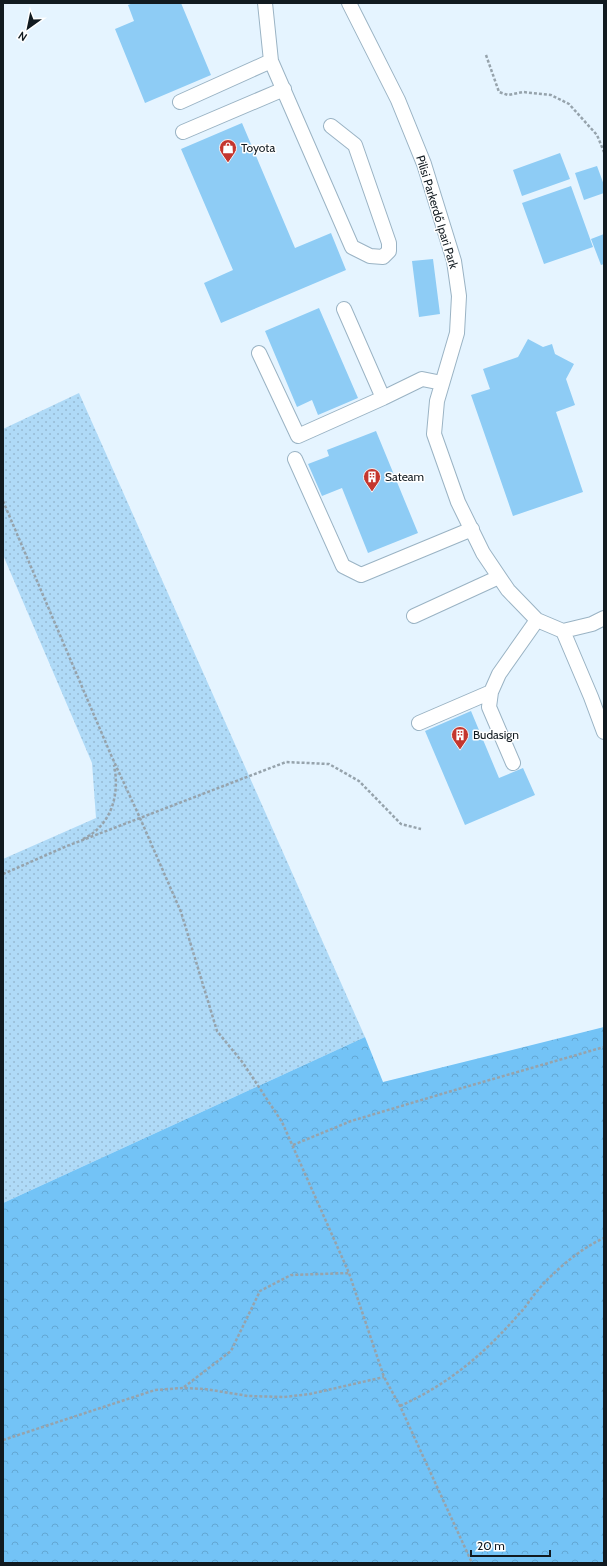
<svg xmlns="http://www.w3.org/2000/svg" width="607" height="1566" font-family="Cabin,sans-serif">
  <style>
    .grass { fill: url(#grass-dots) }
    .forest { fill: url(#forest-crowns) }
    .building { fill: #8eccf5 }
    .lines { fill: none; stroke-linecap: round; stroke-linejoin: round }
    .lane-casing { stroke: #9ab3c4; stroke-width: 16 }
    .path { stroke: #96a3ac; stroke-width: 2.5; stroke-dasharray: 3 2; stroke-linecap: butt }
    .lane { stroke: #fff; stroke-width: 14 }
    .labels { text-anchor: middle; stroke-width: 3; stroke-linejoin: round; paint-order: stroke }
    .poi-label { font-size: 12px; fill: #111a20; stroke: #fff; text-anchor: start }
    .street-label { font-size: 12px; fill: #111a20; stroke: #fff }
  </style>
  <defs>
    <pattern id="grass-dots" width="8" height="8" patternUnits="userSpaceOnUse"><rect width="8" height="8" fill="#afdaf7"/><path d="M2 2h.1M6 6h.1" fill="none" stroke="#96bad3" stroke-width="1.8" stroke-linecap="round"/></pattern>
    <pattern id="forest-crowns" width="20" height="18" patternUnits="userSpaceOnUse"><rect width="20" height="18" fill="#73c3f6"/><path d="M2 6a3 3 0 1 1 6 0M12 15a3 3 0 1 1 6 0" fill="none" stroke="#62a7d3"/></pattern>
  </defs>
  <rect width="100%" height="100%" fill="#e5f4ff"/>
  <!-- grass -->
  <path class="grass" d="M79,393L365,1037L3,1203V859L96,818L92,763L3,555V429Z"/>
  <!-- forest -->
  <path class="forest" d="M604,1027V1563H3V1203L365,1037L383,1082Z"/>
  <!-- building -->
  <path class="building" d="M133,3H181L211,75L145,103L115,29L134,21L128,5Z
    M242,123L295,248L331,233L346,270L221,323L204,283L233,270L181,149Z
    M560,153L570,179L522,196L513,170Z
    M597,166L604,185V193L584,200L575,173Z
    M571,186L593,247L544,264L522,203Z
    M604,234V264L601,265L591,239Z
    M433,259L440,314L419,317L412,261Z
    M319,308L358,398L318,415L312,400L297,407L265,331Z
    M528,339L543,347L552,344L555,354L574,364L566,379L575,405L556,412L583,492L513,516L471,395L490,389L483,369L518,357Z
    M376,431L418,533L368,553L342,488L322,496L308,464L329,456L327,450Z
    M471,711L499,778L523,768L535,795L465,825L425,731Z"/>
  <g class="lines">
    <defs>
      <path id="lane" d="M265,3L271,61L352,247L370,256L383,257L389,251V243L355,145L331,126
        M349,3L398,100L424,164L454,261L459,296L457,333L437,401L434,434L458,502L483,553L508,590L537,620L563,631L592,624L604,618
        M180,102L271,61
        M183,132L284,89
        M344,309L383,398L422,379L442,383
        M259,353L298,436L383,398
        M295,459L343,566L361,575L472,529
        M414,616L499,577
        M563,631L591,697L604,732
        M419,723L491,692
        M513,763L489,707L491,692L499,674L537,620"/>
    </defs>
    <!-- lane casing -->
    <use href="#lane" class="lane-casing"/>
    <!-- path -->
    <path class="path" d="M486,55L499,92L508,95L523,92L551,95L569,104L597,135L604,152
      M3,501L111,755L140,818L181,912L217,1031L243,1063L282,1122L349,1273L384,1377L400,1406L472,1563
      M83,839C112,825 120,794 114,765
      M3,874L67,846L286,762L329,764L359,781L401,824L421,829
      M293,1145L351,1121L455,1090L604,1047
      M184,1387L231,1351L260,1291L291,1275L349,1273
      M400,1406C449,1384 484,1354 519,1314C526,1307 531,1298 538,1290C554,1271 581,1248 604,1238
      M3,1440L155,1390L183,1388L205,1389L248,1396L284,1397L310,1394L384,1377"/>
    <!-- lane -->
    <use href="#lane" class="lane"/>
  </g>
  <!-- icons -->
  <defs>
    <symbol id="shop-pin" viewBox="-11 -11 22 30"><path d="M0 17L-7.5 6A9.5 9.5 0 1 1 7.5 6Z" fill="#c4362e" stroke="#fff"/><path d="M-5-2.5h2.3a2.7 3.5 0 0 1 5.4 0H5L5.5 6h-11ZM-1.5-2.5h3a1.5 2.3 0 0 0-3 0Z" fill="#fff"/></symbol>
    <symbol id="building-pin" viewBox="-11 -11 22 30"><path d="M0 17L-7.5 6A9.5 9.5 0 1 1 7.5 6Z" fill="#c4362e" stroke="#fff"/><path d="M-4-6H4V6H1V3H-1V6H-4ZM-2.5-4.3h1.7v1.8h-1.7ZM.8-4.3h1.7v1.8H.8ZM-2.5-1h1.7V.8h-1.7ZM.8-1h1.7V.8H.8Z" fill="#fff"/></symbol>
  </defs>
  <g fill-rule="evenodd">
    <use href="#shop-pin" x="218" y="138" width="20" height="27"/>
    <use href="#building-pin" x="362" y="467" width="20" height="27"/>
    <use href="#building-pin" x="450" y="725" width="20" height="27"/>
  </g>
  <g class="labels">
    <!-- poi labels -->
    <g class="poi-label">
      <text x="241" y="152">Toyota</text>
      <text x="385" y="481">Sateam</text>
      <text x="473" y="739">Budasign</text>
    </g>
    <!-- street labels -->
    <g class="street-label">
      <text transform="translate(437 212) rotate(73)" y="4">Pilisi Parkerdő Ipari Park</text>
    </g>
  </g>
  <!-- border -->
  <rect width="607" height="1566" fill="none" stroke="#111a20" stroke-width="8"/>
  <!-- north arrow -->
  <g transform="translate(28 28) rotate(213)" stroke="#ffffff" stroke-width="3" paint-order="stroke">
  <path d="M0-3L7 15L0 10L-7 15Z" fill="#111a20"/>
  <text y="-6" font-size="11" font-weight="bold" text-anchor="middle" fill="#111a20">N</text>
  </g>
  <!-- scale -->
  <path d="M471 1550v6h79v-6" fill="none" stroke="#111a20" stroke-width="2"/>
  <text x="477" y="1550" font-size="12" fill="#111a20" stroke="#ffffff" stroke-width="3" paint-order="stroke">20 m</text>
</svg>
